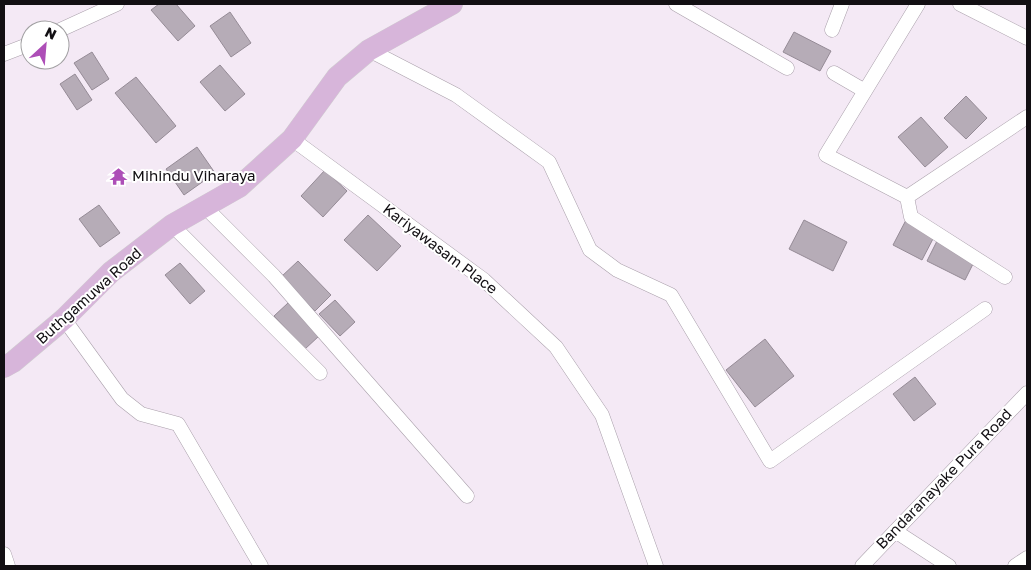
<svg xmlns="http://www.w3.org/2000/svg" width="1031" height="570" font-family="'Golos Text',sans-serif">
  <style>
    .building { fill: #b6acb7; stroke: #958b96 }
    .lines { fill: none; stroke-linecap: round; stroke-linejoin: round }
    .minor-casing { stroke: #aaa0ab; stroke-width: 15 }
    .primary-casing { stroke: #d0cfd0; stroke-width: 22 }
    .minor { stroke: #fff; stroke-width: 14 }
    .primary { stroke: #d7b5da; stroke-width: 21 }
    .labels { text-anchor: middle; stroke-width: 4; stroke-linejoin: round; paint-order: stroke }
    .poi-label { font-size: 15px; fill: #120f13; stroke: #fff; text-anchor: start }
    .street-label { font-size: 15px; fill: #120f13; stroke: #fff }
  </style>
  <rect width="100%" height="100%" fill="#f4e9f5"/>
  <!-- building -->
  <path class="building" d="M159,4H176L195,26L178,41L151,10Z
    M230,12L251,43L231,57L210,26Z
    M794,32L831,51L820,71L783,52Z
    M92,52L109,79L92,90L74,63Z
    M220,65L245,94L225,111L200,82Z
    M75,74L92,100L77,110L60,84Z
    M136,77L176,126L156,143L115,93Z
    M966,96L987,118L966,139L944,118Z
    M921,117L948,147L925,167L898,137Z
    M197,147L215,173L184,195L166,169Z
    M325,170L347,191L323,217L301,196Z
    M99,205L120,233L100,247L79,219Z
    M368,215L401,246L377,271L344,240Z
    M804,220L847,242L833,271L789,249Z
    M906,220L935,235L922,260L893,245Z
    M939,237L977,256L965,280L927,261Z
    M298,261L331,295L315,311L281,277Z
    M180,263L205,291L190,304L165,275Z
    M335,300L355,322L340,336L319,314Z
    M288,303L319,336L305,349L274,316Z
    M765,339L794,376L755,407L726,370Z
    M915,377L936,404L914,421L893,394Z"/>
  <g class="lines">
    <defs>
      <path id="minor" d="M676,4L787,68
        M918,4L826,155L907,197L1027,117
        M960,4L1027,38
        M60,30L117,4
        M832,30L842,4
        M369,50L456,95L549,162L590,250L617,270L671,295L770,461L985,309
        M4,54L30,44
        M834,73L865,91
        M292,139L484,280L556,347L602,415L656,566
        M907,197L911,217L1005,277
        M205,207L274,276L467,496
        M172,225L320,373
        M64,319L122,399L141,414L178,424L261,566
        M895,531L949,566
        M4,554L8,566
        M862,566L1027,393
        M1015,566L1027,558"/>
      <path id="primary" d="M4,367L13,362L64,319L111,272L172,225L239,187L292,139L337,77L369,50L452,4"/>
    </defs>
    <!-- minor casing -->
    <use href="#minor" class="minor-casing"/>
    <!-- primary casing -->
    <use href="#primary" class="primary-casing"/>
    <!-- minor -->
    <use href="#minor" class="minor"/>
    <!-- primary -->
    <use href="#primary" class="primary"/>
  </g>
  <!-- icons -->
  <defs>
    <symbol id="temple-bare" viewBox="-9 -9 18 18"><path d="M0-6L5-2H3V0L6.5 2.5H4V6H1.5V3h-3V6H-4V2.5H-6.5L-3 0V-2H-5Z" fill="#ad4eb7" stroke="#fff" stroke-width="2.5" paint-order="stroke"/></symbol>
  </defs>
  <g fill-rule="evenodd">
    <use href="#temple-bare" x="106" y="164" width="25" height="25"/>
  </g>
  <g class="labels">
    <!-- poi labels -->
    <g class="poi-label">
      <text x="132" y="181">Mihindu Viharaya</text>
    </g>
    <!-- street labels -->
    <g class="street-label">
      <text transform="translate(440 249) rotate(37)" y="5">Kariyawasam Place</text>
      <text transform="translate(89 296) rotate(-42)" y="5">Buthgamuwa Road</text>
      <text transform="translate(944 479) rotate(-46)" y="5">Bandaranayake Pura Road</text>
    </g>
  </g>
  <!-- border -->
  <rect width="1031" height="570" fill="none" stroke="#120f13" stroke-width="10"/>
  <!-- north arrow -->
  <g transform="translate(45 45) rotate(26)"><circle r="24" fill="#ffffff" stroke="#a09fa1"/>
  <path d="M0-4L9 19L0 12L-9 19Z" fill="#ad4eb7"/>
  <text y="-8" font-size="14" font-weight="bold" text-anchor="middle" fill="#120f13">N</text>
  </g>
</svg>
